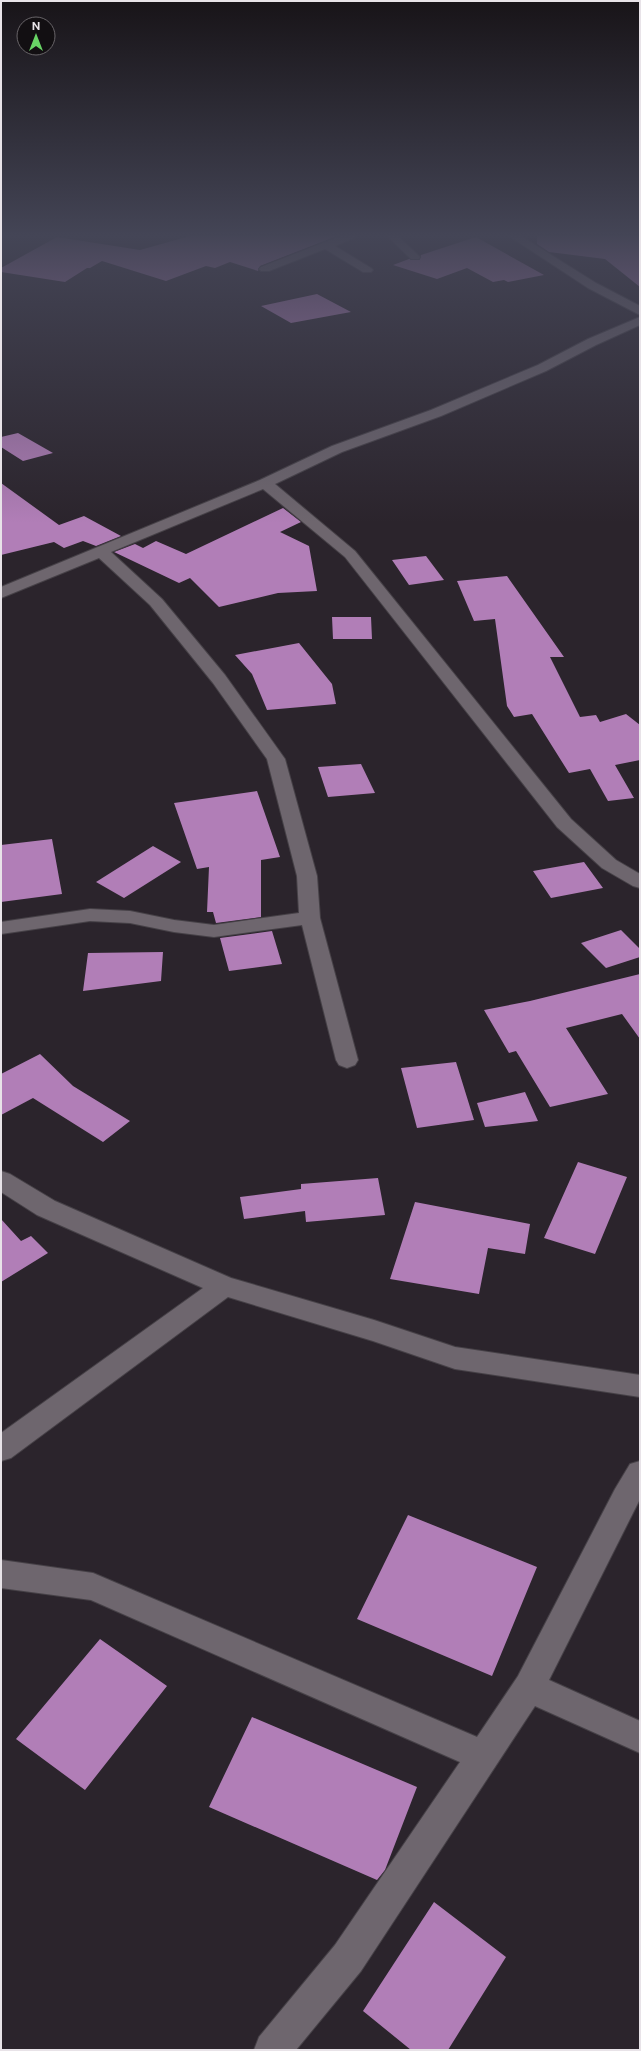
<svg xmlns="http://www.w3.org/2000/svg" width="641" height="2051" font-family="'Public Sans',sans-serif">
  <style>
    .building { fill: #b17eb7 }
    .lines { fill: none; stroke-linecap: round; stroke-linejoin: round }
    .street-casing { stroke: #464147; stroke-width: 2 }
    .street { fill: #6e666e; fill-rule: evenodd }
  </style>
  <rect width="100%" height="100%" fill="#2b242c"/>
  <!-- building -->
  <path class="building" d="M190,236H337L260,266L258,271L230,262L215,268L206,266L166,281L102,261L90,268H87L65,282L1,272V268L57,237L140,250Z
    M537,236H640V287L605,259L549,252L537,244Z
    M476,237L544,275L508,282L504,280L493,282L467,268L437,279L393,265L409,259L419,260L421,255Z
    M317,294L351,312L291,323L261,306Z
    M18,433L53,453L23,461L1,447V437Z
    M1,483L59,525L84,516L121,536L96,546L83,541L64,548L54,542L1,555Z
    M283,508L301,522L280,532L309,546L317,591L278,593L219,607L190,578L179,583L114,552L135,544L143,548L156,541L186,554Z
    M426,556L444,580L409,585L392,560Z
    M507,576L564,657H550L580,717L596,715L600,722L626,714L640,725V760L615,765L634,798L608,801L590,769L569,773L532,714L514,717L507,706L495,619L474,621L457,581Z
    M332,617H371L372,639H333Z
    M299,643L332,684L336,704L267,710L252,674L235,655Z
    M361,764L375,793L328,797L318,767Z
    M257,791L280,857L261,860V917L216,923L213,912H207L209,867L197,869L174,803Z
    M52,839L62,894L1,902V845Z
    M153,846L181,862L124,898L96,882Z
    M584,862L603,888L551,898L533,871Z
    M621,930L640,949V957L606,968L581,943Z
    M272,931L282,964L229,971L220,938Z
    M163,952L161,981L83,991L88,953Z
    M640,974V1039L622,1014L566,1028L608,1094L550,1107L516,1051L509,1053L484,1010L530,1001Z
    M40,1054L73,1086L130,1121L103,1142L33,1098L1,1115V1074Z
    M456,1062L474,1120L417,1128L401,1068Z
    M525,1092L538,1121L485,1127L477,1103Z
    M578,1162L627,1177L595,1254L544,1238Z
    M378,1178L385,1215L306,1222L305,1211L244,1219L240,1197L301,1189V1184Z
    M415,1202L530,1224L525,1254L488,1248L479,1294L390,1279Z
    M1,1219L21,1241L31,1236L48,1253L1,1282Z
    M408,1515L537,1567L492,1676L357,1619Z
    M100,1639L167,1686L85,1790L16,1739Z
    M252,1717L417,1787L385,1870L377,1880L209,1807Z
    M434,1902L506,1957L448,2050H411L363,2011Z"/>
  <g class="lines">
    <defs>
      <path id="street" d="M341,236H355L354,238L335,246L371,268L373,270L371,272H363L325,249L269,271H261L259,269L261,267Z
        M387,236H398L420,257L419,259H411Z
        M509,236H521L596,283L640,306V315L588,288Z
        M640,317V325L596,345L546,371L441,416L342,452L275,484L355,551L571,819L616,860L640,874V888L633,886L602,868L557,827L345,557L263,489L111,552L162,599L225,675L285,759L317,876L320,918L358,1060L355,1065L347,1068L339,1065L336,1060L302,925L214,937L174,932L130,923L90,921L1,934V922L90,909L130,911L174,920L214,925L299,913L297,876L267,759L213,683L150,605L99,558L1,598V587L260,480L332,446L431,410L538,365L588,339Z
        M1,1171L10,1174L55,1201L231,1278L374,1320L455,1347L640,1375V1397L455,1369L373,1341L228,1297L11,1458L1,1461V1433L203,1288L37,1215L1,1192Z
        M640,1461V1499L549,1680L640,1721V1753L535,1706L361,1971L296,2050H254L259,2037L335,1945L460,1762L91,1600L1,1588V1560L93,1573L477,1737L518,1676L615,1489L630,1464Z"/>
    </defs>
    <!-- street casing -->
    <use href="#street" class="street-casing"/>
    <!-- street -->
    <use href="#street" class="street"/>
  </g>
  <!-- sky -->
  <linearGradient id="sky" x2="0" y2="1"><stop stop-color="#181418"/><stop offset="0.45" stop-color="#444556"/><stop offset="1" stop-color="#444556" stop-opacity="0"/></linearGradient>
  <rect width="641" height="523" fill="url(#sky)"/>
  <!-- border -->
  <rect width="641" height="2051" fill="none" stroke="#e8e3e8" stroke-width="4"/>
  <!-- north arrow -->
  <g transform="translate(36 36)"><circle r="19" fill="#120f12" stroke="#686468"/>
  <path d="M0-3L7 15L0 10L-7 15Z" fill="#68d465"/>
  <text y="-6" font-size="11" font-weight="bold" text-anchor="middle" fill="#e8e3e8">N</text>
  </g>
</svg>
